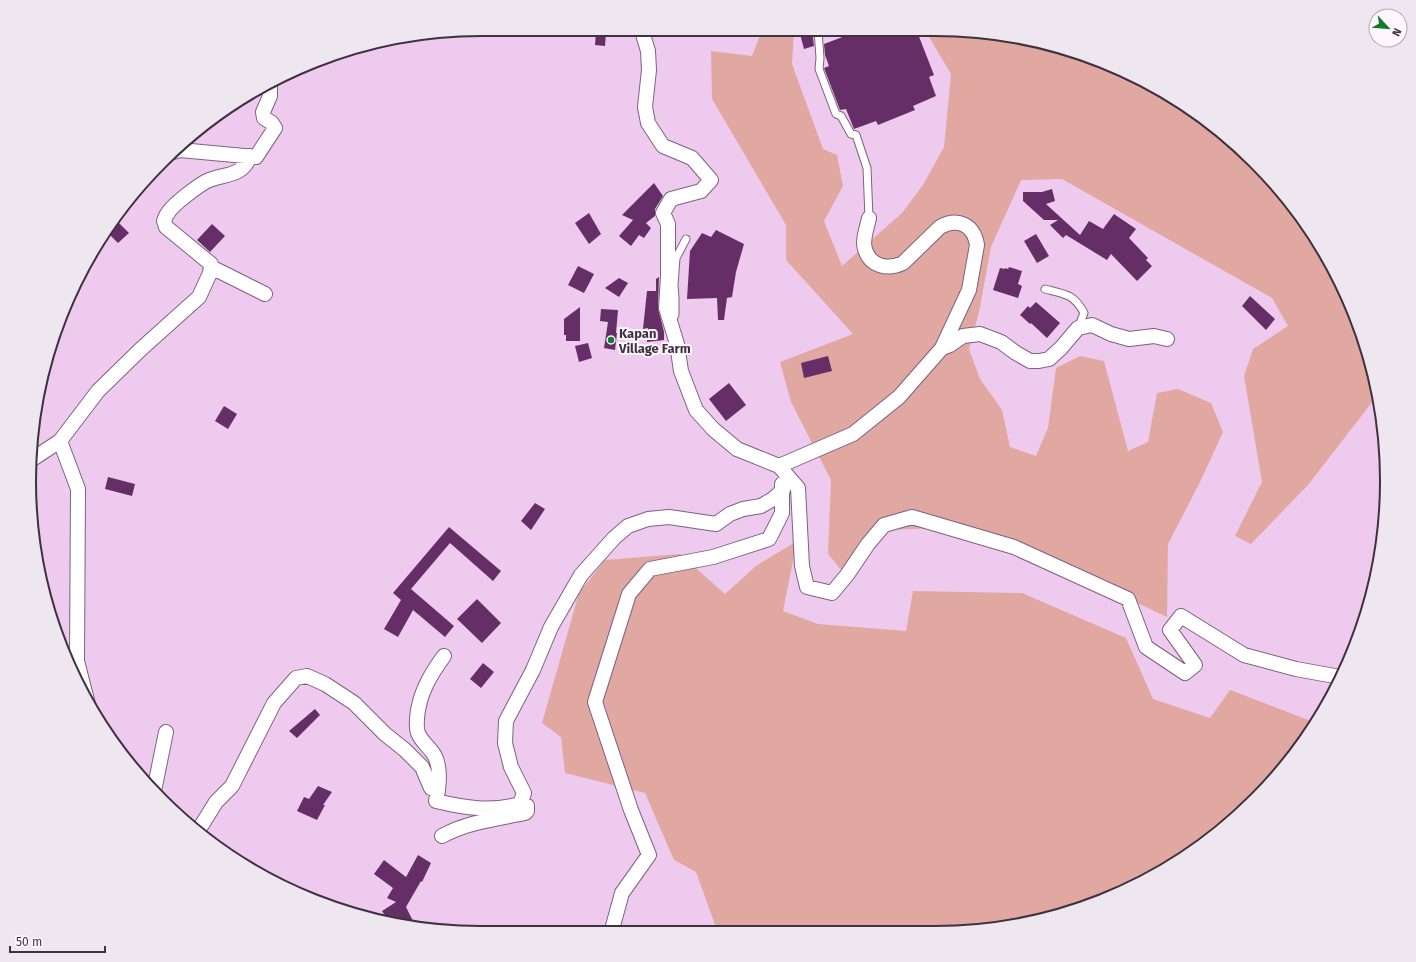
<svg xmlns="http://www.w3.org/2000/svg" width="1416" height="962" font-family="'Fira Sans',sans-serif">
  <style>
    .green { fill: #e1a7a1 }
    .building { fill: #652e67 }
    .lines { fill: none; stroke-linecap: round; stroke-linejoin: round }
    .service-casing { stroke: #7f6180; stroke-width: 9 }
    .minor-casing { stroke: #7f6180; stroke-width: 16 }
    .service { stroke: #fff; stroke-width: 7 }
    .minor { stroke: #fff; stroke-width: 14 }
    .poi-dot { fill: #17792a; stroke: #fef7fe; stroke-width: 1.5 }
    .labels { text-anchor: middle; stroke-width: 4; stroke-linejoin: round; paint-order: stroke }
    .poi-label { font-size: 13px; font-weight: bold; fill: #3f313f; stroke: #fef7fe; text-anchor: start }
    .rim { fill: none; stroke: #3f313f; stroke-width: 2 }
  </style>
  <rect width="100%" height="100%" fill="#eecbee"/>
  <!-- green -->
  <path class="green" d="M922,29H935L1023,38L1135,76L1210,122L1254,161L1311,230L1353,308L1379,398L1376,397L1308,485L1251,544L1235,536L1262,482L1244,376L1253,349L1288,326L1272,298L1062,179L1021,180L991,247L979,312L969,349L980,379L1002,410L1010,447L1036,456L1048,428L1056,368L1080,356L1104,361L1128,451L1148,442L1157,393L1178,389L1211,403L1223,432L1201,480L1168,544L1167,617L1032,553L942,528L884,530L843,572L828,554L831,480L791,402L780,362L853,334L786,260V225L712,99L711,51L752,56L762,30H794L792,64L823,149L837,155L843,186L824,221L842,266L902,213L923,185L944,147L951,74L929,37Z
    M797,541L783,611L818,624L906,631L913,591L1022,593L1126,638L1153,699L1210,718L1230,690L1316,723L1311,732L1255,800L1186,857L1108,899L1023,924L935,933H718L696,872L674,860L645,793L565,773L561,737L542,723L579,593L605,560L680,554L725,594L756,566Z"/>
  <!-- building -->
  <path class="building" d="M909,29L912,36L918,34L934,75L929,77L936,96L913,106L915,110L878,125L876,121L854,129L846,109L840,110L824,68L829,66L825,55L824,44L861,30Z
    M799,30H812L814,46L804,49Z
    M596,32H606L605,46L595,45Z
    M654,183L663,196L655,209V216L646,223L651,228L644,238L639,235L631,246L619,236L633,220L622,215Z
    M1052,189L1055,201L1046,204L1080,235L1089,221L1103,229L1114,214L1136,229L1129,238L1148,258L1146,260L1152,266L1137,281L1111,254L1107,260L1066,235L1063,238L1050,225L1058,220H1044L1023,201V192H1042Z
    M589,213L601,234L589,244L575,223Z
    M117,221L129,233L118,243L107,232Z
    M212,224L225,236L210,252L197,240Z
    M716,230L744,244L736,272L732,297L727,298L724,320H718L717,298L687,299L690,251L702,233L711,237Z
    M1036,234L1049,256L1037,263L1024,241Z
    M578,266L594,274L584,293L568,285Z
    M1009,267L1022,271L1018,284L1022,286L1018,298L993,290L1000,268L1005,269V268L1008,269Z
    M659,277L658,308L664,332V340L647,342L648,328L643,329L647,291H656V279Z
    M619,278L628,283L619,297L605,288Z
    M1250,296L1275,319L1266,330L1242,306Z
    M1036,302L1060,323L1047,338L1031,323L1030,324L1020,315L1028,306L1030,308Z
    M580,307V341H566V335H564V319Z
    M601,309L618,310L616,333H617L615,350L604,348L608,322L600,321Z
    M588,343L592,358L579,362L575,346Z
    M828,356L832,371L804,378L801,363Z
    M729,383L746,405L726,421L709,399Z
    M224,406L237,414L228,429L215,421Z
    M108,477L135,484L132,496L105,489Z
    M535,503L545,509L531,530L521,521Z
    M449,527L501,571L493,581L450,543L411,589L454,626L445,637L413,610L398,637L384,629L401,600L393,593Z
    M477,599L501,623L482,643L457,619Z
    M483,663L494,672L481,688L470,679Z
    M315,709L320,715L297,738L289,731Z
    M318,786L332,792L323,805H325L317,820L297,811L304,797L309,799Z
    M418,855L431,863L422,882L421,881L406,907L416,927L402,925L398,917L390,923L382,911L396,902L387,898L393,888L374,874L384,860L406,877Z"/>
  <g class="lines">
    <defs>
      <path id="service" d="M818,30L820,58L819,69L836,114L841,116L851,134L856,135L867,168L869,218
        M1045,289C1065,294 1074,294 1084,313L1078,328
        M671,321L675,315V298L674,285L676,258L686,239"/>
      <path id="minor" d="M642,31L648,51L649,70L645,107L648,123L663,146L692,158L711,180L701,191L671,199L663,213L668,224V277L666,308L677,344L681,371L696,410L713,429L737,449L779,466L798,488L802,566L807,587L832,593L847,575L868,544L884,525L912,517L1014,547L1128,599L1146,647L1185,673L1195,665L1170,630L1181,616L1244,655L1296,669L1340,677
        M173,152L180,150L256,157L275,128L272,123L264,118L263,112L270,96V85
        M250,156C242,178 224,173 207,181C199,185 172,205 168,213C166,215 165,218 164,221L166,227L211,264V267L265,294
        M942,348L950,345L963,336L980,334L1001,342L1016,353L1030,361H1039L1049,359L1061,348L1078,328L1092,325L1111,334L1129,339L1154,336L1167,339
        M31,460L60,441
        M779,466L853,434L899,397L942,348L969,290L977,245C974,225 958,217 940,227L903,263C888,270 870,267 865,249C862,240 867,228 869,218
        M444,656C430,675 419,694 417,718C417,723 416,728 418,733C421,741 428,746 433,753C442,766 439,787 436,801C465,808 491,812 520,804L524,793L511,767L505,743L506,721L533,670L551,627L581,575L614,538L628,526L648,519L669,517L716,524L730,514L743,509L761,506L773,499L783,490
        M88,704L77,661L78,489L60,441L98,391L141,349L199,297L210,273L211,267
        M154,791L166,732
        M198,831L216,802L232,786L274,703L296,678L307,676L325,684L354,703L385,734L405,750L422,767L431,788L438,791
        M442,836C468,822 496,819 525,813L527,811V806L520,804
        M611,933L622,893L649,855L631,810L595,702L629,594L650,569L713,557L769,539L782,513V484"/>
    </defs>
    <!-- service casing -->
    <use href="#service" class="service-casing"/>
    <!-- minor casing -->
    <use href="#minor" class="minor-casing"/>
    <!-- service -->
    <use href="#service" class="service"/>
    <!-- minor -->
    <use href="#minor" class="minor"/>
  </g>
  <!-- markers -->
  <circle class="poi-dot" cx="611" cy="340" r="4"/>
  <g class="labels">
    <!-- poi labels -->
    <g class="poi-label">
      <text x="619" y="338">Kapan<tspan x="619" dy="15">Village Farm</tspan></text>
    </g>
  </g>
  <!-- crop -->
  <path d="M0 0H1416V962H0ZM481 36H935A445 445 0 0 1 1380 481V481A445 445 0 0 1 935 926H481A445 445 0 0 1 36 481V481A445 445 0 0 1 481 36Z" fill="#efe7ef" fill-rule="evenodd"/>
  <path class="rim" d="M481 36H935A445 445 0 0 1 1380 481V481A445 445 0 0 1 935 926H481A445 445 0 0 1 36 481V481A445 445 0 0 1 481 36Z"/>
  <!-- north arrow -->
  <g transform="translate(1388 28) rotate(116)"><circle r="19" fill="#fef7fe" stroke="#b2a8b2"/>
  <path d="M0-3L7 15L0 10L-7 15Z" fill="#17792a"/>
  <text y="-6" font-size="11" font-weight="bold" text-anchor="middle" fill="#3f313f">N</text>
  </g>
  <!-- scale -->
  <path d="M10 946v6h95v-6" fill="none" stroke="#3f313f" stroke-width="2"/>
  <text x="16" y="946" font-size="12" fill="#3f313f" stroke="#fef7fe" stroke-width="3" paint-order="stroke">50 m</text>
</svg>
